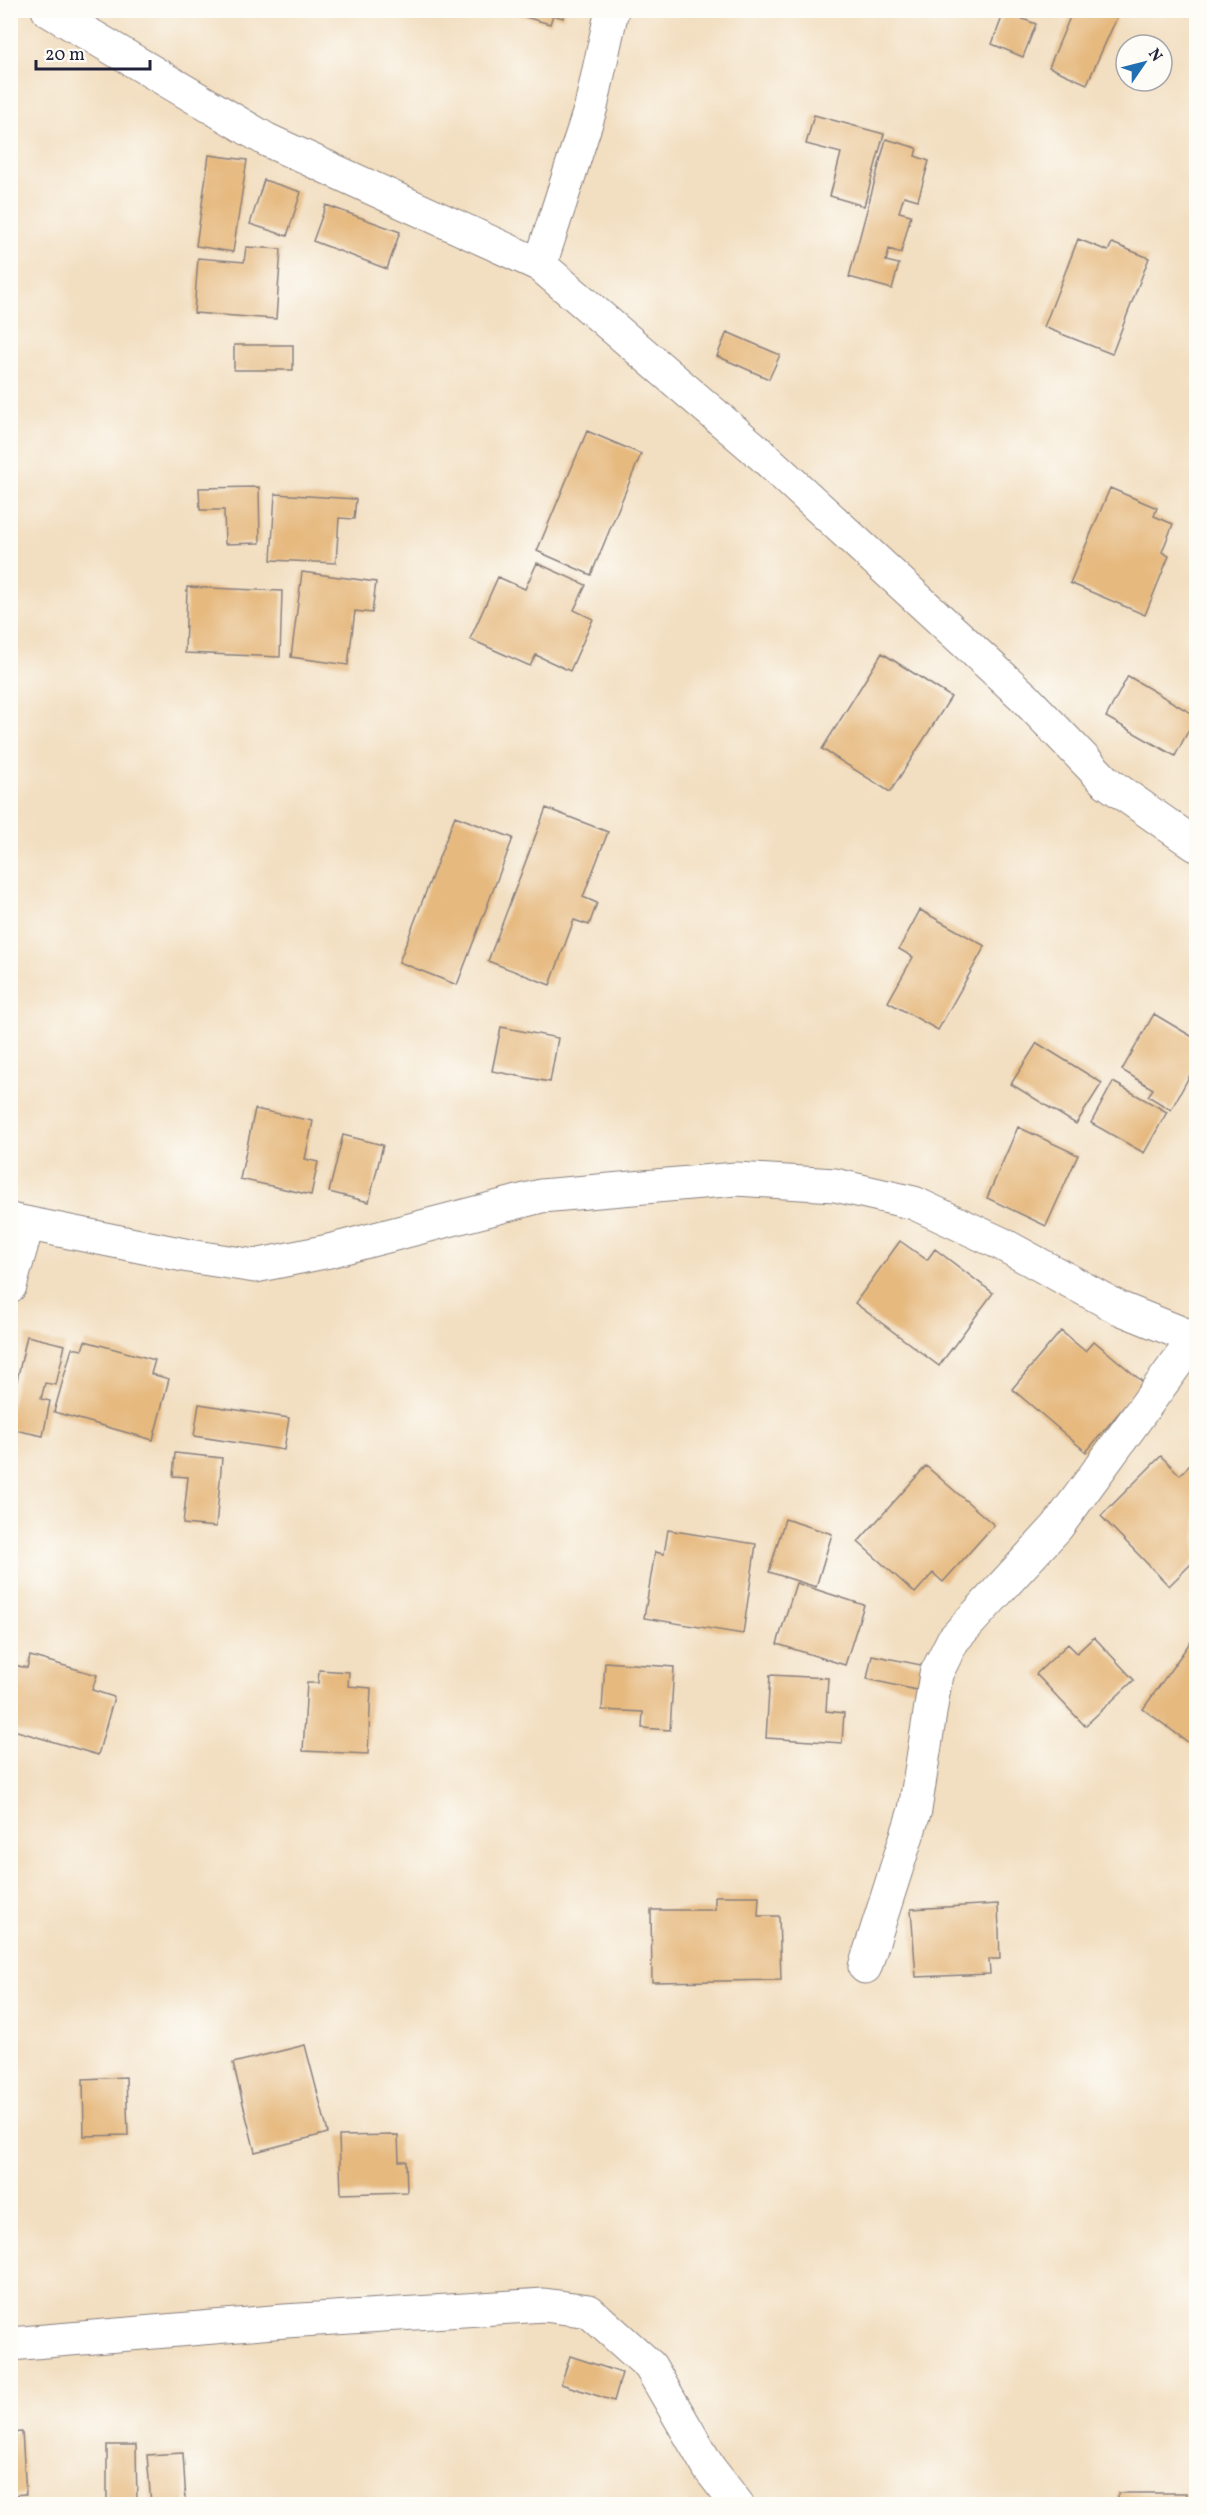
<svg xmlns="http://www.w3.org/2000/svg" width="1207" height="2515" font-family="Vollkorn,serif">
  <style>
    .building { fill: #e6b97f }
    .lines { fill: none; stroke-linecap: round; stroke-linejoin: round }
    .minor-casing { stroke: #8a807e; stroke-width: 35 }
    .minor { stroke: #fff; stroke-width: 33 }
  </style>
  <rect width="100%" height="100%" fill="#fdfcf7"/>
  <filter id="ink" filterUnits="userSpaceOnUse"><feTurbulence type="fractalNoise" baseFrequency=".0167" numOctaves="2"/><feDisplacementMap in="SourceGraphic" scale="12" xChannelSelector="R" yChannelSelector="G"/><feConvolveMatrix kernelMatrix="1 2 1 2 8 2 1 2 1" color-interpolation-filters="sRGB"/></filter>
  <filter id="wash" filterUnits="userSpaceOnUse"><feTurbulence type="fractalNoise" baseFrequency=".008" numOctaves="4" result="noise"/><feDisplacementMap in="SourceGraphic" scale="24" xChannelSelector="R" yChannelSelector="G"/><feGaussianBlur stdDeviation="1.35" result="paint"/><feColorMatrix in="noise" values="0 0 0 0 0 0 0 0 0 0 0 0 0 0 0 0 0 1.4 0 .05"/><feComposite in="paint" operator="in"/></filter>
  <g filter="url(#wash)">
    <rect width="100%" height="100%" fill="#f2dec0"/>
    <g id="blocks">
      <!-- building -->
      <path class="building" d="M520,10H565L563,18L553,15L550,24L518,15Z
        M1073,10H1108L1118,15L1087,84L1049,67Z
        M1004,12L1036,24L1023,57L992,44Z
        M814,115L884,134L864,206L830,196L841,153L806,144Z
        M886,139L917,148L915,156L929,161L918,200L904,196L899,212L911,215L901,253L889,249L886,261L899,264L892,289L849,277Z
        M209,155L247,160L233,252L196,246Z
        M264,180L301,192L287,236L250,224Z
        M326,205L400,232L387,269L313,241Z
        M1078,239L1108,251L1112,243L1149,258L1112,354L1044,327Z
        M246,247L281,249L276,319L194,313L198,258L244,262Z
        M727,332L780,355L769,379L717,356Z
        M234,345H293V370H234Z
        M587,431L641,454L591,575L537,551Z
        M259,487L260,543L225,544L224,510H200L199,488Z
        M1110,488L1157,508L1154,516L1173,524L1162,552L1169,556L1145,615L1070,583Z
        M275,494L356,499L354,519L339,518L336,563L271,560Z
        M537,563L586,585L574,610L593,619L570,671L536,655L530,666L470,639L498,577L525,589Z
        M302,572L376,582L372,613L355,611L348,665L291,657Z
        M187,587L282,591L280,657L185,653Z
        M882,653L951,697L890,792L822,749Z
        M1128,676L1196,716L1175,756L1106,717Z
        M546,808L608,832L583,897L597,903L589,925L574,920L550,985L488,961Z
        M455,816L513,838L457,985L399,962Z
        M920,910L985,946L938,1030L888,1002L913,957L899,949Z
        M1154,1014L1196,1039V1064L1171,1110L1148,1096L1153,1089L1122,1070Z
        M501,1027L558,1038L550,1082L492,1071Z
        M1037,1043L1102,1083L1076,1124L1011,1084Z
        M1113,1082L1167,1112L1144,1153L1091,1123Z
        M255,1109L313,1121L305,1159L318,1162L311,1195L240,1179Z
        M1018,1127L1078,1155L1046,1226L987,1198Z
        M343,1135L383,1145L369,1202L329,1192Z
        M900,1241L927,1260L935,1249L993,1293L939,1366L855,1303Z
        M1061,1331L1085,1351L1094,1341L1144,1383L1086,1452L1012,1389Z
        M27,1336L65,1345L56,1385L45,1383L41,1399L50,1401L43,1436L10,1429V1411Z
        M85,1341L155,1360L151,1374L169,1379L153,1440L54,1412L72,1348L82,1350Z
        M199,1404L289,1418L284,1450L194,1436Z
        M175,1453L222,1458L216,1527L183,1524L188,1477L173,1476Z
        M1161,1456L1180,1475L1196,1459V1559L1169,1586L1101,1516Z
        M926,1466L994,1525L943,1582L933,1573L915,1593L858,1542Z
        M785,1519L832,1534L816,1587L769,1572Z
        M668,1530L756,1544L743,1634L644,1618L655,1552L664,1554Z
        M796,1583L864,1605L845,1665L777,1644Z
        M1196,1634V1748L1143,1709Z
        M1094,1637L1134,1680L1085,1726L1036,1674L1068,1644L1077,1653Z
        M872,1655L926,1666L921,1691L867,1679Z
        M30,1656L97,1675L92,1690L114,1697L98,1755L10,1729V1664L27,1668Z
        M605,1662L674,1667L670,1730L642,1728L643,1712L602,1710Z
        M319,1670L349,1672L348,1686L371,1688L368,1754L303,1751L307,1683H318Z
        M770,1675L828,1678L826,1711L844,1713L842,1743L766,1738Z
        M715,1896H759L758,1916H779L781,1980L652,1982L651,1910H715Z
        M998,1904L1000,1959H989L990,1974L916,1977L911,1909Z
        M305,2045L328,2133L255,2152L233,2063Z
        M126,2077L128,2135L84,2136L83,2079Z
        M398,2135L399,2161H406L407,2192L341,2194L339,2136Z
        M570,2356L622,2373L614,2401L561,2384Z
        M22,2432L26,2494L10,2495V2433Z
        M107,2445H136L137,2504H107Z
        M183,2453L186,2503L151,2504L147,2455Z
        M1118,2493H1186V2504H1118Z"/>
    </g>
  </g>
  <g filter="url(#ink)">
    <use href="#blocks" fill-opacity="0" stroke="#8a807e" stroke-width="1.5"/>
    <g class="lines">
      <defs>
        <path id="minor" d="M48,10L267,140L540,265L762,455L1023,696L1105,781L1196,845
          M540,265L591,107L612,10
          M10,1220L189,1256L255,1266L329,1251L541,1196L736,1179L835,1185L914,1203L1002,1244L1119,1308L1196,1339
          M10,1286L27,1226
          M865,1967L915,1810L936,1674L953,1640L1057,1527L1195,1338
          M10,2344L285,2321L544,2305L589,2311L650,2366L709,2468L737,2504"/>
      </defs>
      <!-- minor casing -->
      <use href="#minor" class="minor-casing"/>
      <!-- minor -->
      <use href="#minor" class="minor"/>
    </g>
  </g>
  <!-- margin -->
  <rect width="1207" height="2515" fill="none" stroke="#fdfcf7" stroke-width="36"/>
  <!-- north arrow -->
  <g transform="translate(1144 63) rotate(55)"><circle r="28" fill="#fdfcf7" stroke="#a5a5ac" stroke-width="1.5"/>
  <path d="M0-4.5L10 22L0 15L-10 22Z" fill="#1f6fb2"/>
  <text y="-9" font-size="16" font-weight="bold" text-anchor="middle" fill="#22223b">N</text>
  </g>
  <!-- scale -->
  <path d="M36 60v9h114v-9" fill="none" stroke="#22223b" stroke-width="3"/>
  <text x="45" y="60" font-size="18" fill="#22223b" stroke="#fdfcf7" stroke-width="4.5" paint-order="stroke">20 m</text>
</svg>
